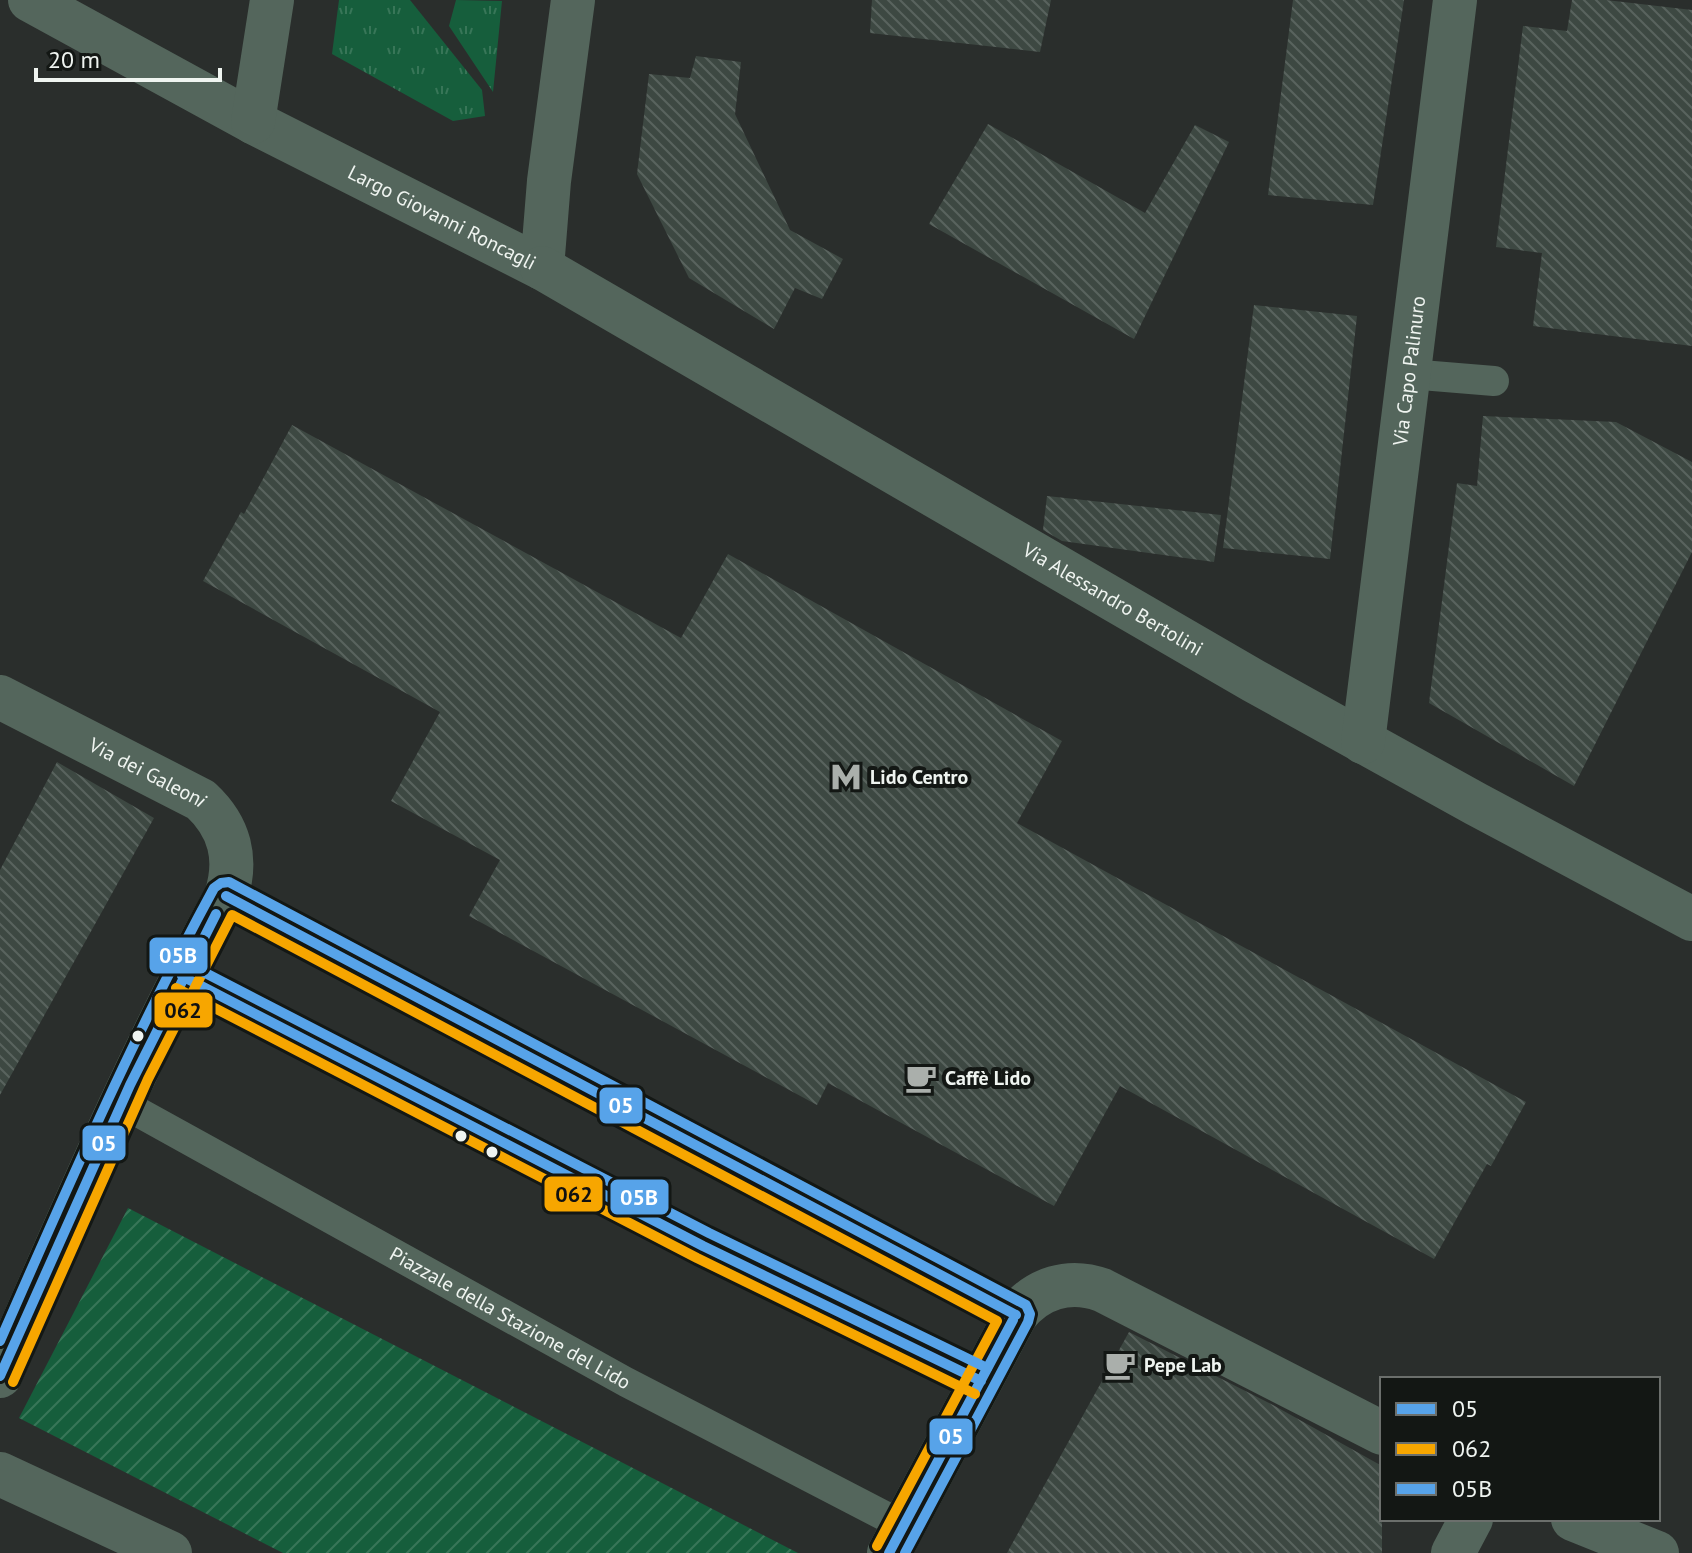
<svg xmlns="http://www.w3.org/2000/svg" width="1692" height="1553" font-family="'PT Sans',sans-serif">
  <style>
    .grass { fill: url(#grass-tufts) }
    .garden { fill: url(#garden-furrows) }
    .building { fill: url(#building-back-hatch) }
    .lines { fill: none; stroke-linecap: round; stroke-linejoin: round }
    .lane { stroke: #54665c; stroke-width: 30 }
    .street { stroke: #54665c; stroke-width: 44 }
    .bus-1-casing { stroke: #131714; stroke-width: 16 }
    .bus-2-casing { stroke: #131714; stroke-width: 16 }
    .bus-3-casing { stroke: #131714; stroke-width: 16 }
    .bus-1 { stroke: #57a3e9; stroke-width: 10 }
    .bus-2 { stroke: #f7a600; stroke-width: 10 }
    .bus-3 { stroke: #57a3e9; stroke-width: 10 }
    .bus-dot { fill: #eff4f0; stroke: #131714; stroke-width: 3 }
    .labels { text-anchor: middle; stroke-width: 8; stroke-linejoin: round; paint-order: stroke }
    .street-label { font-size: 20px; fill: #eff4f0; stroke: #131714 }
    .poi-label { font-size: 20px; font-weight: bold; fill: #eff4f0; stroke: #131714; text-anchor: start }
    .line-badge { stroke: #131714; stroke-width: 3 }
    .badge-label { font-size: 22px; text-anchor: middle; font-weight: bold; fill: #fff }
    .pale-badge-label { font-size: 22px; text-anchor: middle; font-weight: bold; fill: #111 }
  </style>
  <defs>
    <pattern id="grass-tufts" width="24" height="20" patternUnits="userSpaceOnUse" patternTransform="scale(2)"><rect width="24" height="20" fill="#165e3c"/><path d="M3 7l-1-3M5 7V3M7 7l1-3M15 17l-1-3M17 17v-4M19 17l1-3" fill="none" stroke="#387658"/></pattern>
    <pattern id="garden-furrows" width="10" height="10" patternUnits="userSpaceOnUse" patternTransform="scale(2)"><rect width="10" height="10" fill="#165e3c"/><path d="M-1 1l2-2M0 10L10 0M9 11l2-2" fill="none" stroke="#387658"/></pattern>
    <pattern id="building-back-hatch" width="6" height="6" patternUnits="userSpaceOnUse" patternTransform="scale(2)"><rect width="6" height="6" fill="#3d4842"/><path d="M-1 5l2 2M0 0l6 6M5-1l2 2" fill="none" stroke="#59635e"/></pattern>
  </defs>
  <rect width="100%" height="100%" fill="#2a2e2c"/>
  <!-- grass -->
  <path class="grass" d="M339,0H410L482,90L485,116L453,121L332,54Z
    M456,0L502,1L493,92L449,26Z"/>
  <!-- garden -->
  <path class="garden" d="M128,1208L798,1553H283L19,1418Z"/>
  <!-- building -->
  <path class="building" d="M872,0H1051L1040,52L870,33Z
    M1293,0H1404L1373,205L1268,195Z
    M1572,0H1606L1692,10V346L1533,326L1542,253L1496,247L1523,26L1567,31Z
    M696,56L741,62L735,114L790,230L843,259L822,299L795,288L774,329L689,278L637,174L649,74L690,78Z
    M988,124L1145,213L1195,125L1229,142L1134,339L929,224Z
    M1254,305L1357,316L1330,559L1223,548Z
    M1483,416L1616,422L1692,462V552L1574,786L1429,703L1457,483L1477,486Z
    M292,425L681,638L728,554L1062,741L1017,823L1526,1102L1491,1166L1487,1164L1434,1259L1120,1086L1054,1206L828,1083L817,1105L469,916L500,860L391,801L440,712L203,581L241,512L244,514Z
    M1047,496L1221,515L1214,562L1062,541L1043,530Z
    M57,762L154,818L0,1095V870Z
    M1129,1332L1273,1405L1382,1466V1553H1007Z"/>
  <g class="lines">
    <!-- lane -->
    <g class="lane">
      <path d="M1409,374L1494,381"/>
      <path d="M226,896L1016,1315"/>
      <path d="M182,976L703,1246L981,1381"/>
      <path id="s1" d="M120,1102L626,1382L904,1526"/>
    </g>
    <!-- street -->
    <g class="street">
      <path id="s2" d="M30,0L253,122L542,268L549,181L573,0"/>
      <path d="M253,122L272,0"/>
      <path id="s3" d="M542,268L1254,681L1476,804L1692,919"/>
      <path id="s4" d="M0,697L201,800C230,827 238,859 226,896C140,1051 71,1214 0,1376"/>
      <path id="s5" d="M1363,742L1455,0"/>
      <path d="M0,1474L170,1553"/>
      <path d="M1573,1519L1657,1553"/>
      <path d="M889,1553L1016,1315C1037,1288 1069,1278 1102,1290L1382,1433"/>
      <path d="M1453,1553L1471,1519"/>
    </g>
    <defs>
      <path id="bus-1" d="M226,896L1016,1315
        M182,976L703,1246L981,1381
        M0,1376L130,1085L216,914
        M889,1553L1013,1320"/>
      <path id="bus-2" d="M176,988L697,1258L975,1394
        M13,1382L148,1079L232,915L997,1321L877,1546"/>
      <path id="bus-3" d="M188,964L709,1233L987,1368
        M0,1341C67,1188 134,1035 214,888L221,883L229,882L1026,1305L1030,1314L1028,1322L905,1553"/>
    </defs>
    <!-- bus-1 casing -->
    <use href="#bus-1" class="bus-1-casing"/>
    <!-- bus-2 casing -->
    <use href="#bus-2" class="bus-2-casing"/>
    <!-- bus-3 casing -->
    <use href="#bus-3" class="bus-3-casing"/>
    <!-- bus-1 -->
    <use href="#bus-1" class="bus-1"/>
    <!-- bus-2 -->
    <use href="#bus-2" class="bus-2"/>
    <!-- bus-3 -->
    <use href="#bus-3" class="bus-3"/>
  </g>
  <!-- icons -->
  <defs>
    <symbol id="metro-bare" viewBox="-9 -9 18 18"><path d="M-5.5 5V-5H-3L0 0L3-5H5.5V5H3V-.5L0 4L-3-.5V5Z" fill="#aaafab" stroke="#131714" stroke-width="2.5" paint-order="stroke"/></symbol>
    <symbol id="cafe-bare" viewBox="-9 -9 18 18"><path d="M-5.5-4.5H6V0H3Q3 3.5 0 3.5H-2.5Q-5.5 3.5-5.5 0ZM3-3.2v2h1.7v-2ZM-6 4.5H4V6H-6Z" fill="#aaafab" stroke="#131714" stroke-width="2.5" paint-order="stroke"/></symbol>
  </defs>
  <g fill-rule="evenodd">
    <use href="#metro-bare" x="824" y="755" width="44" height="44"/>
    <use href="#cafe-bare" x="899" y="1056" width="44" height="44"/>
    <use href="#cafe-bare" x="1098" y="1343" width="44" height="44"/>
  </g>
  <!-- markers -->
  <g class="bus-dot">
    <circle cx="138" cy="1036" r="7"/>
    <circle cx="461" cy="1136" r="7"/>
    <circle cx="492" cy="1152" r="7"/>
  </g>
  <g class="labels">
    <!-- street labels -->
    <g class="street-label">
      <text dy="7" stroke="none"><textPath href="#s2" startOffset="466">Largo Giovanni Roncagli</textPath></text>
      <text dy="7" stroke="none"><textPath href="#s5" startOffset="374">Via Capo Palinuro</textPath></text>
      <text dy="7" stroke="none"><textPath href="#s3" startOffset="660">Via Alessandro Bertolini</textPath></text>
      <text dy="7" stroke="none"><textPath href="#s4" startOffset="166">Via dei Galeoni</textPath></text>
      <text dy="7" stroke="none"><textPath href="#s1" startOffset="446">Piazzale della Stazione del Lido</textPath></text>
    </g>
    <!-- poi labels -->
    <g class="poi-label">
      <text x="870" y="784">Lido Centro</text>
      <text x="945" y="1085">Caffè Lido</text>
      <text x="1144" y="1372">Pepe Lab</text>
    </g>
  </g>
  <g class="line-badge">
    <rect x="148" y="936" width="61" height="39" rx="8" fill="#57a3e9"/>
    <rect x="153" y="991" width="61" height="38" rx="8" fill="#f7a600"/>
    <rect x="598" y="1086" width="46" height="39" rx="8" fill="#57a3e9"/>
    <rect x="81" y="1124" width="46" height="38" rx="8" fill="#57a3e9"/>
    <rect x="543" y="1175" width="61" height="38" rx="8" fill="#f7a600"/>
    <rect x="609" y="1178" width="61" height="38" rx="8" fill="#57a3e9"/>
    <rect x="928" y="1417" width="46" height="39" rx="8" fill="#57a3e9"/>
  </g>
  <g class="badge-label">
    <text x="178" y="963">05B</text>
    <text x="621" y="1113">05</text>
    <text x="104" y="1151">05</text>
    <text x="639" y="1205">05B</text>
    <text x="951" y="1444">05</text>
  </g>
  <g class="pale-badge-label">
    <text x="183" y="1018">062</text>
    <text x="574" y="1202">062</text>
  </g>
  <!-- legend -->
  <rect x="1380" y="1377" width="280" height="144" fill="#131714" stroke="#6b6f6c" stroke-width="2"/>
  <rect x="1396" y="1403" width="40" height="12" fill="#57a3e9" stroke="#6b6f6c" stroke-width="2"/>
  <text x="1452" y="1417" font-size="24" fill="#eff4f0">05</text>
  <rect x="1396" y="1443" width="40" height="12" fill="#f7a600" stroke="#6b6f6c" stroke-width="2"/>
  <text x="1452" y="1457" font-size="24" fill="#eff4f0">062</text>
  <rect x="1396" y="1483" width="40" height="12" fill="#57a3e9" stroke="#6b6f6c" stroke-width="2"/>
  <text x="1452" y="1497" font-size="24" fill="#eff4f0">05B</text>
  <!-- scale -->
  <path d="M36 68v12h184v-12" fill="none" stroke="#eff4f0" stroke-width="4"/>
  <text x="48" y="68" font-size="24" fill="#eff4f0" stroke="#131714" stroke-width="6" paint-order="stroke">20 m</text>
</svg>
